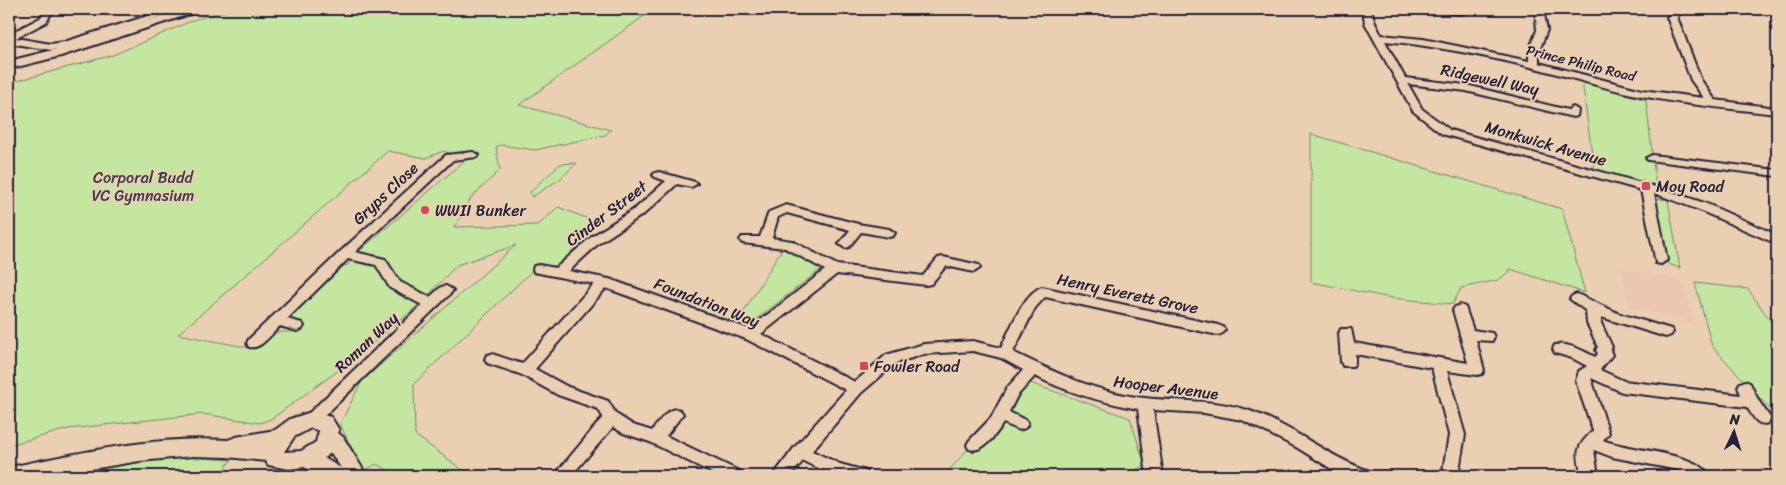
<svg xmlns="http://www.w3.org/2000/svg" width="1786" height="485" font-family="Sriracha,sans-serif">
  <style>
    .built { fill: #ebc7b1 }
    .green { fill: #c4e6a0; stroke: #73846e; fill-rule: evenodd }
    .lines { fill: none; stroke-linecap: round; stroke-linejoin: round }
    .minor-casing { stroke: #22223b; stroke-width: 4 }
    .tertiary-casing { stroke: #22223b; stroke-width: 4 }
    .minor { fill: #ebcfb2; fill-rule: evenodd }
    .tertiary { fill: #ebcfb2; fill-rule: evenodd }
    .poi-dot { fill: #d1495b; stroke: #ebcfb2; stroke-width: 2 }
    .labels { text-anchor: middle; stroke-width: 4; stroke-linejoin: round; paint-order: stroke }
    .far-street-label { font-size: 14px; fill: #22223b; stroke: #ebcfb2 }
    .street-label { font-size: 16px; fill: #22223b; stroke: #ebcfb2 }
    .park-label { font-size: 16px; fill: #3a3f4a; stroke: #ebcfb2 }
    .poi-label { font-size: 16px; fill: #22223b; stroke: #ebcfb2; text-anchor: start }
  </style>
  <rect width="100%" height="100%" fill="#ebcfb2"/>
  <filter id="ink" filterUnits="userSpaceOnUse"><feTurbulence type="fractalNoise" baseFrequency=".02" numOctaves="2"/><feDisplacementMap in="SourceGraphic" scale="10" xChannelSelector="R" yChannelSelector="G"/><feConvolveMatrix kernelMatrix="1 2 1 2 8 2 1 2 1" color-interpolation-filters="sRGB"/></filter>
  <g filter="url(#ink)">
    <!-- built -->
    <path class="built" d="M1621,267L1683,281L1694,324L1629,307Z"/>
    <!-- green -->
    <path class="green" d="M232,9H654L519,105L611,130L605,135L535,150L501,145L496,147L500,170L471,198L454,227L538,225L558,207L596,222L560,266H537L414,384L415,435L471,476H400L376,464L363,472L340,424L362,381L516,245L457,265L416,307L350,362L271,419L260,423L203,414L68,429L9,445V83L113,55L196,19ZM388,151L426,158L444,151L459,157L471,155L357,253L348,265L342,266L292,312L291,321L297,325L290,332H274L255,349L178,334Z
      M1582,81L1646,100L1656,187L1594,169Z
      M1311,134L1562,209L1585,293L1510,269L1509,272L1498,280L1461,288L1453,304L1391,298L1311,282Z
      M577,163L560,179L532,197L530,192L560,164Z
      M1654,198L1668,200L1680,268L1668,264Z
      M782,249L825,266L755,320L740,318Z
      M1695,283L1748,289L1777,330V429L1770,409L1712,346Z
      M1027,382L1130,418L1145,465L1124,476H944Z
      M175,456L231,460L219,476H52L104,464Z"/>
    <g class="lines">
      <defs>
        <path id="minor" d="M46,9H54L46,22L16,38L51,44L64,42L170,9H182L65,48L51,50L9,43V34L40,18Z
          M1363,9H1371L1375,23L1381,35L1423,39L1529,61V51L1537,30L1535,9H1543L1547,30L1539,51V63L1642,90L1704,98L1691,80L1667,17L1675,9H1684L1677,17L1701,80L1715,100L1777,108V114C1732,109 1687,105 1642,96C1606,89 1570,77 1535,68C1486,56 1435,46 1385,41L1405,78L1466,85L1568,110L1573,107L1578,110L1577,116L1573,117L1466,91L1408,84L1422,109L1450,130L1663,189L1707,204L1777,235V244L1699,210L1654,193L1667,260L1661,264L1656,263L1641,190L1442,134L1413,111L1365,23Z
          M1442,9H1467L1469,11C1463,15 1447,14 1442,9Z
          M473,152L479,155L477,157L453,160L355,252L385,259L400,282L430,297L441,287L446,286L453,290L451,293L316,424L311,426L306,424L303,420L306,416L422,305L390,288L376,265L348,259L287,319L302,323L304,326L302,329L297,331L280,326C271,334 261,350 249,347L247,343L249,339L341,251L446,155Z
          M1652,155L1777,170V176L1648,160L1646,158Z
          M659,172L695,182L697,184L691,187L677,184L644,214L599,243L569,271L609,279L749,329L825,270L785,248L742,243L740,240L742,237H760L769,212L786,205L858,224L889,229L895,233L893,236L889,237L861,232L849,247L845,248L839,244L850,230L787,213L778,217L772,238L792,241L837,265L923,276L938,258L943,257L979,265L980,268L974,272L946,266L931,284L926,285L837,274L761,334L855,382L886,355L924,344L973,341L1001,348C1009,332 1024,292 1042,287L1218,325L1223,327L1225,330L1223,333L1218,335L1045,297L1035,308L1013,352C1056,373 1097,393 1145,398C1180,402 1214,399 1247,410C1291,424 1327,457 1370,471L1372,476H1343L1296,447L1242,420L1204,413L1153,410L1163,476H1147L1138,409C1102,402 1068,393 1035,376L1017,396L1009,412L1025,420L1028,424L1025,428L1020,430L1003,423C997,434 982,454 969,449L967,445L969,441L991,418L1007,388L1023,370L1001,358L973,351L924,354L896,363L861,393L812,451L840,464L866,471L868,476H835L803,461L790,476H773L794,448L846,390L746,339L606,288L535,369L568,387L608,401L616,414L633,425L652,431C659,422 668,406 680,410L683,414L666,436L739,471L741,476H718L650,442L623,433L613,427L571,476H554L603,417L598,409L558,395L520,374L487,363L485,359L487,355L492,354L522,364L594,284L534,272L533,269L534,266L539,265L556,268L591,237L636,208L666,181L655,177L653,175L655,173Z
          M1577,294L1620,314L1671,329L1673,332L1671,335L1666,337L1601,317V323L1612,347L1610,350L1612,355L1600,370L1624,381L1741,395L1738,387L1740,383L1745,381L1750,383L1758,400L1771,419L1768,423C1757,427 1753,416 1747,407L1622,392L1591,378L1609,433L1603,440C1628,451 1698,452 1710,476H1689L1678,470L1612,457L1594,450L1598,476H1582C1577,454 1574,448 1593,431L1576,381L1579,371L1587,366L1572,358L1555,353L1553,349L1555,345C1567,342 1584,351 1595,357L1598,354L1596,350L1598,347L1587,323L1586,311L1570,299L1572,296Z
          M1460,305L1465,307L1473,330L1492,333L1494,337L1492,341L1476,340L1484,370L1482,374L1477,375L1447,371L1465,435L1458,476H1442L1449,435L1432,368L1355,354V362L1353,366H1343L1341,362L1339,333L1341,329H1351L1354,343L1468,363L1453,310L1455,307Z"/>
        <path id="tertiary" d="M184,9H201L199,11L61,56L9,69V61L53,50Z
          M311,412L331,417L339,430L338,433L343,437L367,476H320L304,467L289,469L268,465L266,461L226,457L193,456L140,461L49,476H9V467C80,453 155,435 228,440L236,437L275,430L290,419ZM311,428L319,431L316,442L301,451L284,452L294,437ZM331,453L341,468L324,458Z"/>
      </defs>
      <!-- minor casing -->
      <use href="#minor" class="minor-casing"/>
      <!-- tertiary casing -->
      <use href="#tertiary" class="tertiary-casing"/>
      <!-- minor -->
      <use href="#minor" class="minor"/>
      <!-- tertiary -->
      <use href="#tertiary" class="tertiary"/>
    </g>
  </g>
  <!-- markers -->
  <g class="poi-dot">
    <rect x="1641" y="181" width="10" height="10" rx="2.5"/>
    <circle cx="425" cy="210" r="5"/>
    <rect x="859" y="361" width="10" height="10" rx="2.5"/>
  </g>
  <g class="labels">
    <!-- far-street labels -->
    <g class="far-street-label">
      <text transform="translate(1581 63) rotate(14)" y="5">Prince Philip Road</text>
    </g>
    <!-- street labels -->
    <g class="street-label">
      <text transform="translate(1490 79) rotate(12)" y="6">Ridgewell Way</text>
      <text transform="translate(1546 143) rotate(16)" y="6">Monkwick Avenue</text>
      <text transform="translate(385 193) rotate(-43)" y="6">Gryps Close</text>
      <text transform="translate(606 213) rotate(-37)" y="6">Cinder Street</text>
      <text transform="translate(1128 293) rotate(12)" y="6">Henry Everett Grove</text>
      <text transform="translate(707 302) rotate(21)" y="6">Foundation Way</text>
      <text transform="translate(366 342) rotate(-43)" y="6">Roman Way</text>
      <text transform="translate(1166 387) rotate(7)" y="6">Hooper Avenue</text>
    </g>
    <!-- park labels -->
    <g class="park-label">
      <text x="143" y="183">Corporal Budd<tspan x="143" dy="18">VC Gymnasium</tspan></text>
    </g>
    <!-- poi labels -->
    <g class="poi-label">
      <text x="1656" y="192">Moy Road</text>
      <text x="435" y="216">WWII Bunker</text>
      <text x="874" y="372">Fowler Road</text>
    </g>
  </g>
  <!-- margin -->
  <rect width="1786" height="485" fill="none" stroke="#ebcfb2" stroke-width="30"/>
  <rect x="15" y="15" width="1756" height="455" fill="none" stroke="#22223b" stroke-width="2" filter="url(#ink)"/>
  <!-- north arrow -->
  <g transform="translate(1734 432) rotate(4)" stroke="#ebcfb2" stroke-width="4" paint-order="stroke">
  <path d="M0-4L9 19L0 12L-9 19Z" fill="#22223b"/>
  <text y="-8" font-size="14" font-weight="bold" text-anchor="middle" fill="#22223b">N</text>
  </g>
</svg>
